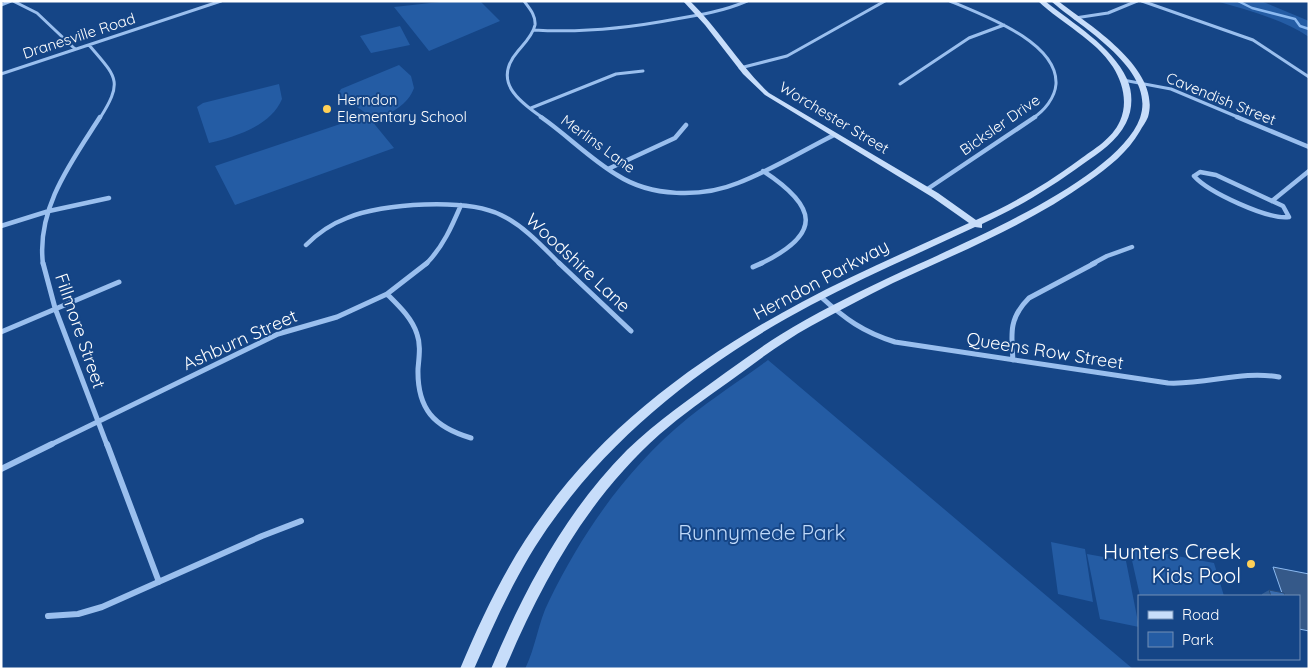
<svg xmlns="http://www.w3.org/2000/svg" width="1310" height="670" font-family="Quicksand,sans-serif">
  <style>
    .green { fill: #245ca4 }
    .water { fill: #355989; stroke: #8cbaf1 }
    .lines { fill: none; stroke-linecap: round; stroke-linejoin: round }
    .stream { stroke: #8cbaf1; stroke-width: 2.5 }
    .street-far3 { stroke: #9abfee; stroke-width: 3 }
    .street-far2 { stroke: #9abfee; stroke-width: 4.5 }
    .street-far1 { stroke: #9abfee; stroke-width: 5 }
    .street { stroke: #9abfee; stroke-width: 6 }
    .secondary { fill: #c7ddfa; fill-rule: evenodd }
    .wall { fill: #315d96 }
    .building { fill: #396cae; stroke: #284c7a }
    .poi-dot { fill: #ffd057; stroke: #154586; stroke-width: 2 }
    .labels { text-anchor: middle; stroke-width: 4; stroke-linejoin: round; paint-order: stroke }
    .far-street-label { font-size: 15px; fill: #fff; stroke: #154586 }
    .far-poi-label { font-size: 15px; fill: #fff; stroke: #154586; text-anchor: start }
    .street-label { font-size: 18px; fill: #fff; stroke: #154586 }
    .near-park-label { font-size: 21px; fill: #c0dafa; stroke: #154586 }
    .near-poi-label { font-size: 21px; fill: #fff; stroke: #154586; text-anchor: end }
  </style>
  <rect width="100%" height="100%" fill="#154586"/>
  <!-- green -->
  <path class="green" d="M449,1H480L500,21L429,51L394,7Z
    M1216,1H1261L1309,21V37C1282,19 1247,10 1216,1Z
    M400,26L410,45L371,53L360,36Z
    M399,65L411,76L414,88C408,105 391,113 376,120L338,94L341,89Z
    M279,84L282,99C271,126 235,137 209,143L197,107L203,103Z
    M367,115L394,148L235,205L215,166Z
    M768,360L1133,669H525C536,647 538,622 549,601C583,531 628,467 688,418C714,397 742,379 768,360Z
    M1051,542L1085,549L1093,602L1058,594Z
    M1129,547L1214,563L1224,596H1140Z
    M1087,554L1126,561L1139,627L1100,619Z"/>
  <!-- water -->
  <path class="water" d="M1273,567L1309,574V631L1299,629V596H1283Z"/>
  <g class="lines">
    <!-- stream -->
    <path class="stream" d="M1238,1L1252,8L1295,19L1300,26L1309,29"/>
    <!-- street-far3 -->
    <path class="street-far3" d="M13,1L37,13L75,49
      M524,1C529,8 536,15 535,25C533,35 524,44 518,51C492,81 518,101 543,118
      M950,1C983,15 1058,42 1056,84C1055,98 1044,111 1033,118
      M1142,1L1253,40L1309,77
      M1,5L11,1
      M1075,18L1108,13L1137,1
      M534,30C582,33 629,28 676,19C700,15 724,11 747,1
      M89,45C116,77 124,80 100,118
      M740,68L787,56L885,1
      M1,74L221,1
      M1123,80L1171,89L1240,118
      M900,84L969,38L1004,25
      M531,108L616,74L643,71"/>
    <!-- street-far2 -->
    <path class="street-far2" d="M541,117C567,135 589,158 617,175C651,197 701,198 738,183C770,171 804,150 834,135
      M1237,117L1309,147
      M608,169L675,138L686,125
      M1200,172L1216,175L1283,206L1289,217C1268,220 1208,192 1194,176Z
      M926,190L1035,117
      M1272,201L1309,171
      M1,226L49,211L109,198
      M306,245C318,233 331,224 347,218C382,203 467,198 501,215C524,226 542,246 560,264
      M43,264C36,208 72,161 100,117
      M426,264C443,247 452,226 461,205
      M760,264C823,234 818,207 763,171
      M1092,264L1107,256L1132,247"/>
    <!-- street-far1 -->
    <path class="street-far1" d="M43,263L55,308L107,445
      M559,263L631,331
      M753,267L762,263
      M387,294C399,306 412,318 417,334C421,345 419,357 418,369C417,409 434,427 471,438
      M820,296C845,319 863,332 895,342L1168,383C1207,385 1241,370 1279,377
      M1,332L119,282
      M1013,360C1011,333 1009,318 1029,298L1095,263
      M50,445L278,334L337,317L387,294L427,263"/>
    <!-- street -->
    <path class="street" d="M107,444L159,582
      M1,469L52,444
      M48,616L78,614L102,607L262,536L301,521"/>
    <!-- secondary -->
    <path class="secondary" d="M683,1H690C719,29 739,65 769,93L938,193L976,220C1014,203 1045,185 1079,160C1094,149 1112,139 1120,121C1128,103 1123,83 1113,67C1095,39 1062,24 1038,1H1045C1073,24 1111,45 1127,79C1133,92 1133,110 1126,123C1117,141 1099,153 1083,164C1050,188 1019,207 982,224V228L975,227C920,253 864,277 811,305C713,357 619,428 554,519C520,565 497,617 474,669H460C483,614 509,560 544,513C609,422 704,354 802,302C856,273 913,249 969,223L932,197L765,95L743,74L705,25Z
      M1051,1H1058C1089,25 1162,69 1148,117C1146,122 1142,127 1140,131C1128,152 1109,167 1089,181C1029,224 960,252 893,283C865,297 838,311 811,326C782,342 756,362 730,381C706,398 682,415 660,434C588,498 542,581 505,669H491C524,590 566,511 627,450C657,421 691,398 725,373C743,360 761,347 780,335C814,314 850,296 886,279C947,250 1117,182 1140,118C1157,69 1080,27 1051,1Z"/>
  </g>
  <!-- wall -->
  <path class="wall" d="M1269,590L1285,596H1262V594Z"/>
  <!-- building -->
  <path class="building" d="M1269,590L1284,593L1285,596H1271Z"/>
  <!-- markers -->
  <g class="poi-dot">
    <circle cx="327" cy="109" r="5"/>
    <circle cx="1251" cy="564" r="5"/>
  </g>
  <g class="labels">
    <!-- far-street labels -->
    <g class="far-street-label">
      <text transform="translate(79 36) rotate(-18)" y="5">Dranesville Road</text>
      <text transform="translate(1221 99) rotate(22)" y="5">Cavendish Street</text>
      <text transform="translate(834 118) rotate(31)" y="5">Worchester Street</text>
      <text transform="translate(1000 125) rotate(-35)" y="5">Bicksler Drive</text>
      <text transform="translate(598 144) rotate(36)" y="5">Merlins Lane</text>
    </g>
    <!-- far-poi labels -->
    <g class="far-poi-label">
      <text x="337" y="105">Herndon<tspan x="337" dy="17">Elementary School</tspan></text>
    </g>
    <!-- street labels -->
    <g class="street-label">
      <text transform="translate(578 263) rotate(43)" y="6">Woodshire Lane</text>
      <text transform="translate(821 280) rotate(-28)" y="6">Herndon Parkway</text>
      <text transform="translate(80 331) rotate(71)" y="6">Fillmore Street</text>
      <text transform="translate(240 340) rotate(-24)" y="6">Ashburn Street</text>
      <text transform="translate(1045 351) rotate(9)" y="6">Queens Row Street</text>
    </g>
    <!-- near-park labels -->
    <g class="near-park-label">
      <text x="762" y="540">Runnymede Park</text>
    </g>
    <!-- near-poi labels -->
    <g class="near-poi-label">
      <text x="1241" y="559">Hunters Creek<tspan x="1241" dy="24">Kids Pool</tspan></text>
    </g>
  </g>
  <!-- border -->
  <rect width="1310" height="670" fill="none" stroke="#ffffff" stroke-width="5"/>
  <!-- legend -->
  <rect x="1138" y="595" width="162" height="65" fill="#154586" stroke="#738fb6"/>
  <rect x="1148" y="611" width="25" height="8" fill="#c7ddfa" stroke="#738fb6"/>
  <text x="1182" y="620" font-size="15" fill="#ffffff">Road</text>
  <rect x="1148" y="632" width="25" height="15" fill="#245ca4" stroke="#738fb6"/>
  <text x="1182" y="645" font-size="15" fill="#ffffff">Park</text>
</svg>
